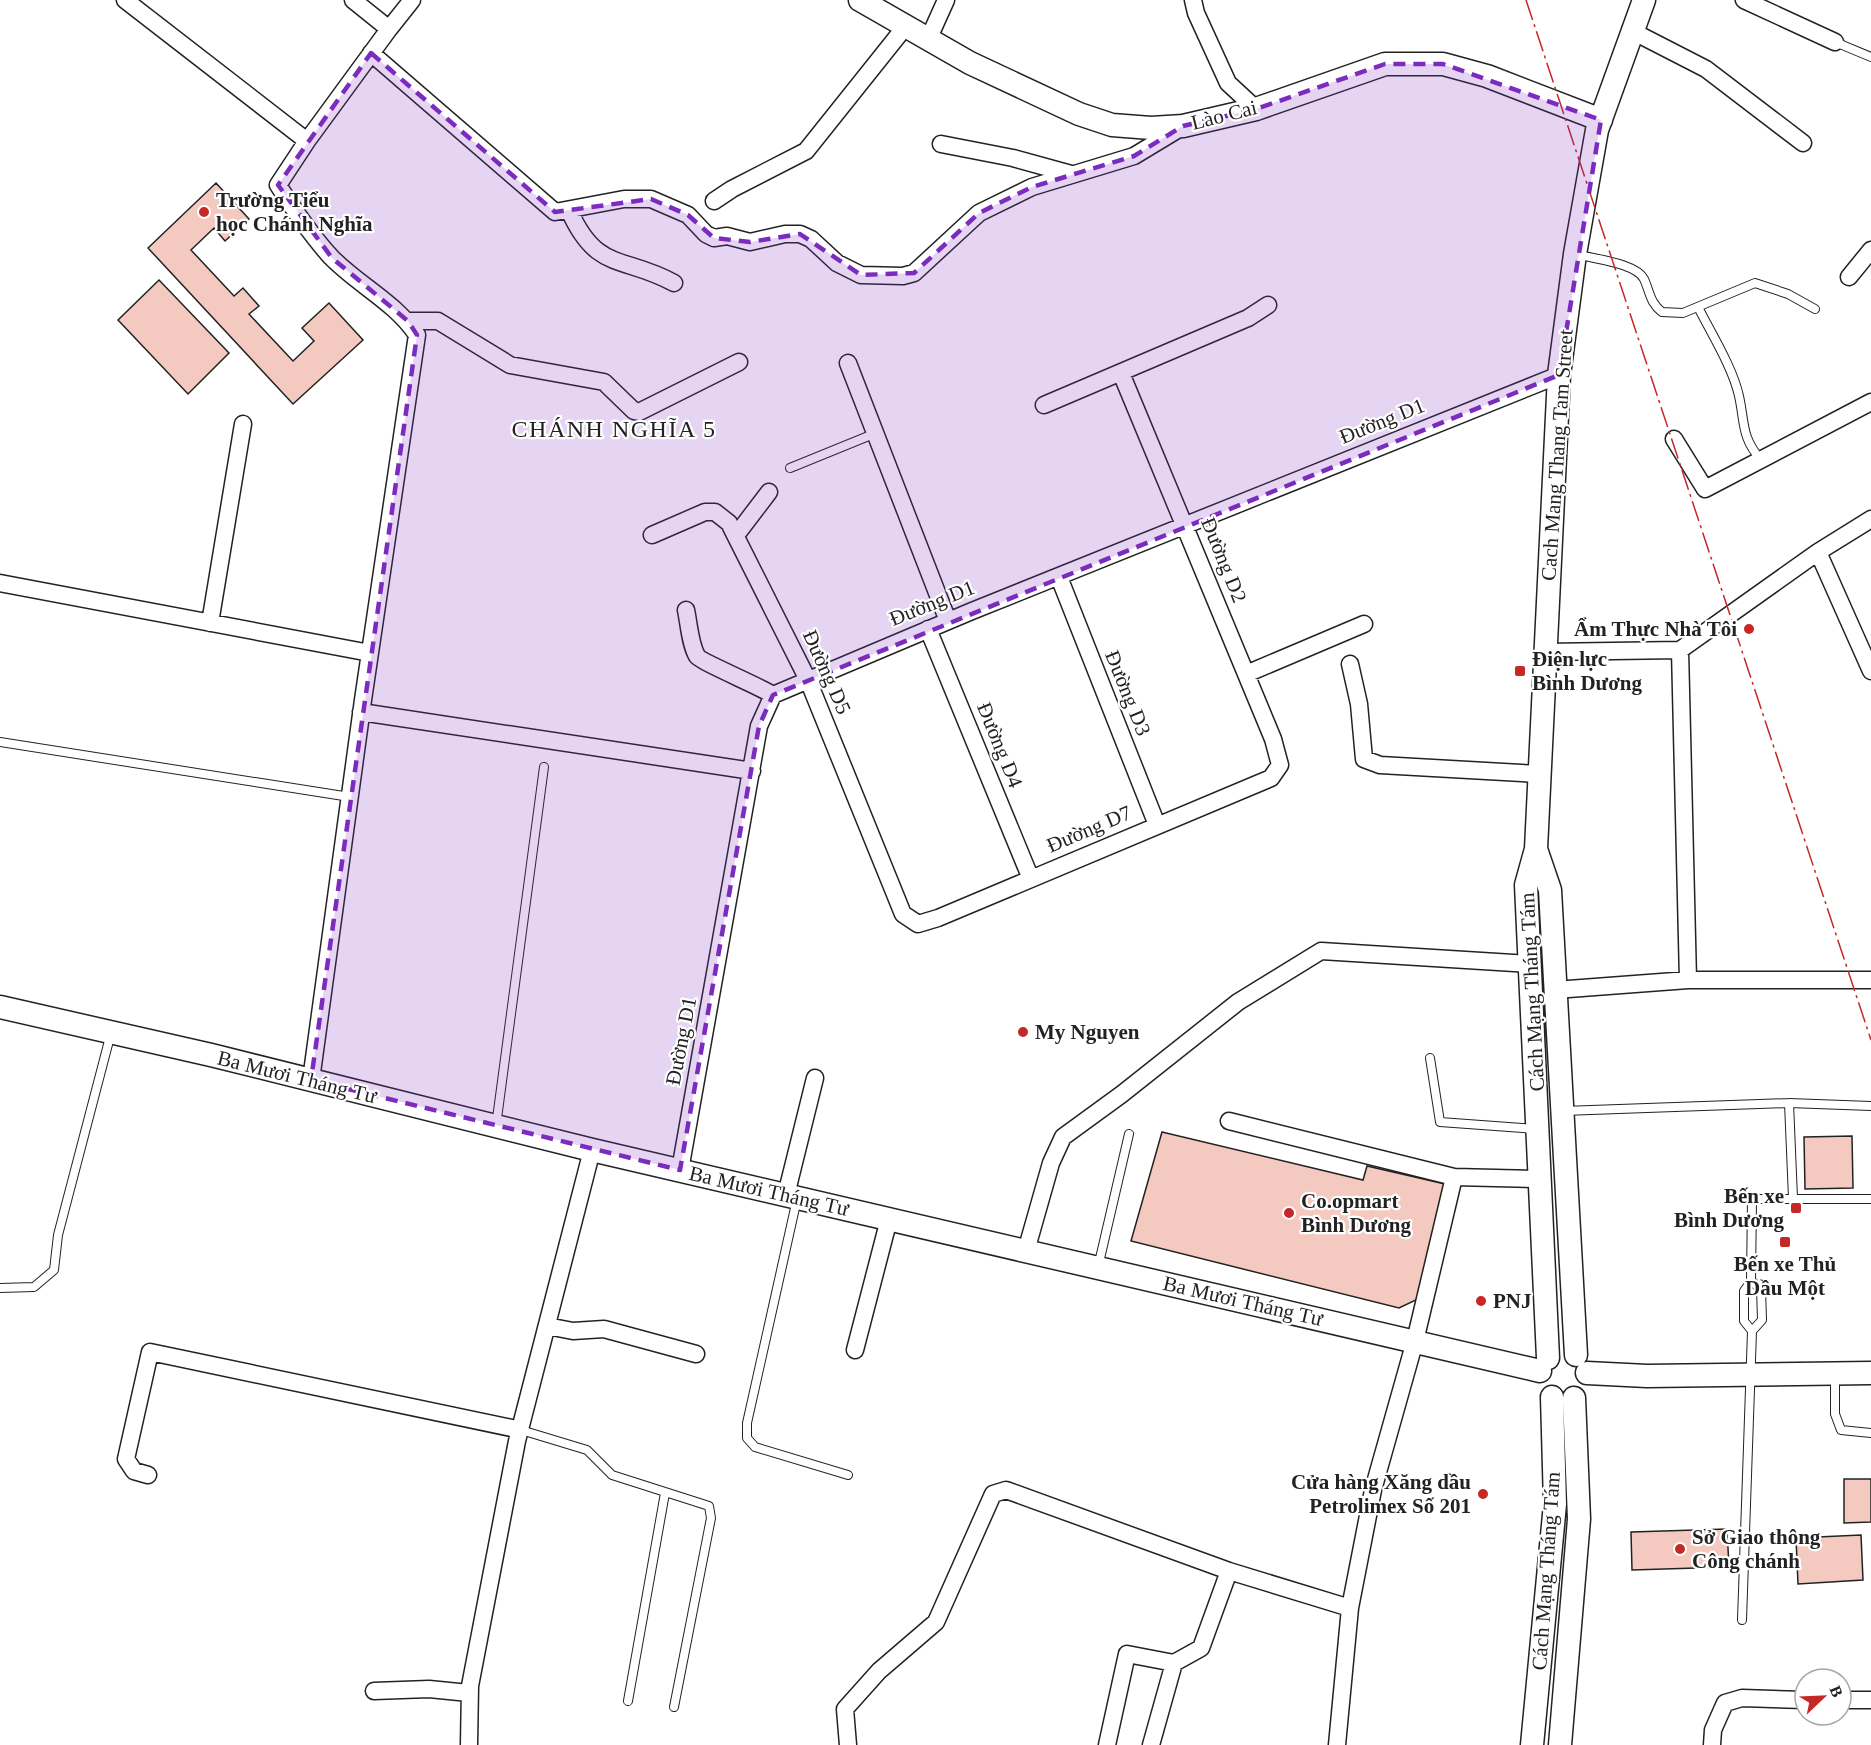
<svg xmlns="http://www.w3.org/2000/svg" width="1871" height="1745" font-family="'Times New Roman',serif">
  <style>
    .building { fill: #f3c9c0; stroke: #222; stroke-width: 1.5 }
    .lines { fill: none; stroke-linecap: round; stroke-linejoin: round }
    .lane-casing { stroke: #222; stroke-width: 10 }
    .street-casing { stroke: #222; stroke-width: 19 }
    .secondary-casing { stroke: #222; stroke-width: 25 }
    .lane { stroke: #fff; stroke-width: 8 }
    .street { stroke: #fff; stroke-width: 16 }
    .secondary { stroke: #fff; stroke-width: 22 }
    .power { stroke: #c62828; stroke-width: 1.5; stroke-dasharray: 21 4.5 3 4.5; stroke-linecap: butt }
    .marked { fill: #7b2cbf; fill-opacity: 0.2; stroke: #7b2cbf; stroke-width: 4.5; stroke-dasharray: 12 8; stroke-linejoin: round }
    .poi-dot { fill: #c62828; stroke: #fff; stroke-width: 2 }
    .labels { text-anchor: middle; stroke-width: 4.5; stroke-linejoin: round; paint-order: stroke }
    .street-label { font-size: 21px; fill: #222; stroke: #fff }
    .poi-label { font-size: 21px; font-weight: bold; fill: #222; stroke: #fff; text-anchor: start }
    .quarter-label { font-size: 24px; letter-spacing: 1.5px; fill: #222; stroke: #fff }
  </style>
  <rect width="100%" height="100%" fill="#fff"/>
  <!-- building -->
  <path class="building" d="M216,183L249,219L225,241L214,228L191,250L234,296L243,288L259,306L249,314L293,361L314,341L302,328L329,303L363,340L293,404L148,248Z
    M159,280L229,353L188,394L118,320Z
    M1162,1132L1363,1180L1367,1166L1445,1184L1418,1299L1399,1308L1131,1241Z
    M1852,1136L1853,1188L1805,1189L1804,1137Z
    M1844,1479H1871V1522L1844,1523Z
    M1727,1529L1729,1567L1632,1570L1631,1532Z
    M1861,1535L1863,1580L1798,1584L1796,1538Z"/>
  <g class="lines">
    <defs>
      <path id="lane" d="M1835,42L1871,57
        M1576,254C1594,259 1636,263 1644,279C1650,292 1650,303 1662,312L1683,313L1755,283L1788,294L1815,309
        M1698,307C1711,333 1733,368 1739,396C1745,423 1741,437 1761,460
        M790,468L876,433
        M0,742L350,797
        M1430,1058L1440,1122L1535,1129
        M1789,1103L1793,1198
        M1563,1111L1789,1103L1871,1106
        M496,1126L544,767
        M797,1199L747,1423V1438L755,1447L848,1475
        M1098,1267L1129,1134
        M1751,1281L1761,1289L1762,1320L1752,1331
        M0,1288L34,1287L54,1270L58,1235L111,1033
        M1835,1374V1414L1841,1430L1871,1433
        M521,1430L587,1450L612,1475L709,1506L711,1518L674,1707
        M1742,1620L1752,1331L1744,1321V1291L1751,1281L1752,1199H1871
        M628,1701L665,1493"/>
      <path id="street" d="M125,0L307,141L389,29
        M353,0L389,29L412,0
        M1193,0L1196,13L1228,83L1256,109
        M1744,0L1835,42
        M1632,31L1706,69L1803,143
        M928,40L946,0
        M371,53L555,212L624,199H651L688,215L706,234L714,238L727,236L750,242L785,234H800L811,239L837,263L861,275L903,276L914,273L979,213L1032,187L1134,156L1182,127
        M307,141L278,185C294,210 311,235 331,257C358,285 395,302 417,335L363,700L311,1080
        M941,144L1013,158L1071,174
        M714,201L732,189L806,151L905,27
        M569,210C597,273 623,255 674,283
        M1849,277L1871,250
        M408,321H438L510,365L604,382L634,411L639,412L739,362
        M848,363L948,621
        M1044,405L1248,318L1268,305
        M1674,439L1705,489L1871,402
        M737,534L769,492
        M652,535L705,512H715L729,523L808,680L903,914L918,924L938,918L1271,778L1280,765L1273,739L1121,373
        M1818,552L1871,671
        M1059,577L1157,825
        M0,583L370,653
        M686,610C689,624 690,644 697,656C701,662 761,687 773,695
        M210,623L243,424
        M928,629L1031,879
        M1680,650L1688,980
        M1545,652L1680,650L1818,552L1871,519
        M1350,664L1359,704L1364,759L1380,765L1539,774
        M1246,674L1364,624
        M361,712L752,771
        M1555,990L1688,980H1871
        M1229,1121L1454,1177
        M680,1170L759,726L773,695L972,611L1559,375
        M786,1195L815,1078
        M1026,1251L1051,1163L1063,1137L1122,1094L1238,1002L1321,951L1529,964
        M547,1326L573,1331L604,1329L696,1354
        M855,1350L889,1219
        M148,1475L134,1471L126,1459L150,1352L521,1430
        M374,1691L429,1689L469,1693
        M1841,1700H1871
        M469,1745L470,1686L517,1441L592,1150
        M848,1745L845,1709L879,1671L936,1622L993,1494L1006,1490L1229,1571L1350,1608
        M1107,1745L1127,1654L1174,1663
        M1151,1745L1174,1663L1201,1648L1229,1571
        M1337,1745L1350,1608L1373,1490L1415,1341L1454,1177L1539,1179
        M1712,1745L1713,1730L1725,1703L1742,1698L1805,1700"/>
      <path id="secondary" d="M860,0L970,63L1079,114L1112,125L1151,128L1183,126L1256,109L1385,64H1443L1487,76L1601,120
        M1536,849L1550,890L1576,1355
        M0,1007L211,1055L592,1150L1540,1371
        M1548,1358L1526,885L1536,849L1559,375L1575,254L1597,130L1644,0
        M1587,1373L1647,1376L1871,1373
        M1532,1745L1555,1504L1552,1397
        M1560,1745L1579,1519L1574,1398"/>
    </defs>
    <!-- lane casing -->
    <use href="#lane" class="lane-casing"/>
    <!-- street casing -->
    <use href="#street" class="street-casing"/>
    <!-- secondary casing -->
    <use href="#secondary" class="secondary-casing"/>
    <!-- lane -->
    <use href="#lane" class="lane"/>
    <!-- street -->
    <use href="#street" class="street"/>
    <!-- secondary -->
    <use href="#secondary" class="secondary"/>
    <!-- power -->
    <path class="power" d="M1526,0L1871,1040"/>
  </g>
  <!-- marked area -->
  <path class="marked" d="M371,53L555,212L651,199L688,215L714,238L750,242L800,234L861,275L914,273L979,213L1032,187L1134,156L1183,126L1256,109L1385,64H1443L1601,120L1559,375L773,695L759,726L680,1170L311,1080L417,335L408,321L332,258L278,185Z"/>
  <!-- markers -->
  <g class="poi-dot">
    <circle cx="204" cy="212" r="6"/>
    <circle cx="1749" cy="629" r="6"/>
    <rect x="1514" y="665" width="12" height="12" rx="3"/>
    <circle cx="1023" cy="1032" r="6"/>
    <rect x="1790" y="1202" width="12" height="12" rx="3"/>
    <circle cx="1289" cy="1213" r="6"/>
    <rect x="1779" y="1236" width="12" height="12" rx="3"/>
    <circle cx="1481" cy="1301" r="6"/>
    <circle cx="1483" cy="1494" r="6"/>
    <circle cx="1680" cy="1549" r="6"/>
  </g>
  <g class="labels">
    <!-- street labels -->
    <g class="street-label">
      <text transform="translate(1224 115) rotate(-14)" y="7">Lào Cai</text>
      <text transform="translate(1382 421) rotate(-22)" y="7">Đường D1</text>
      <text transform="translate(1557 455) rotate(-86)" y="7">Cach Mang Thang Tam Street</text>
      <text transform="translate(1224 560) rotate(68)" y="7">Đường D2</text>
      <text transform="translate(932 603) rotate(-22)" y="7">Đường D1</text>
      <text transform="translate(827 672) rotate(66)" y="7">Đường D5</text>
      <text transform="translate(1128 693) rotate(68)" y="7">Đường D3</text>
      <text transform="translate(1000 745) rotate(68)" y="7">Đường D4</text>
      <text transform="translate(1089 829) rotate(-23)" y="7">Đường D7</text>
      <text transform="translate(1532 992) rotate(-93)" y="7">Cách Mạng Tháng Tám</text>
      <text transform="translate(681 1041) rotate(-79)" y="7">Đường D1</text>
      <text transform="translate(297 1077) rotate(14)" y="7">Ba Mươi Tháng Tư</text>
      <text transform="translate(769 1191) rotate(13)" y="7">Ba Mươi Tháng Tư</text>
      <text transform="translate(1243 1301) rotate(13)" y="7">Ba Mươi Tháng Tư</text>
      <text transform="translate(1546 1571) rotate(-86)" y="7">Cách Mạng Tháng Tám</text>
    </g>
    <!-- poi labels -->
    <g class="poi-label">
      <text x="216" y="207">Trường Tiểu<tspan x="216" dy="24">học Chánh Nghĩa</tspan></text>
      <text x="1737" y="636" text-anchor="end">Ẩm Thực Nhà Tôi</text>
      <text x="1532" y="666">Điện lực<tspan x="1532" dy="24">Bình Dương</tspan></text>
      <text x="1035" y="1039">My Nguyen</text>
      <text x="1784" y="1203" text-anchor="end">Bến xe<tspan x="1784" dy="24">Bình Dương</tspan></text>
      <text x="1301" y="1208">Co.opmart<tspan x="1301" dy="24">Bình Dương</tspan></text>
      <text x="1785" y="1271" text-anchor="middle">Bến xe Thủ<tspan x="1785" dy="24">Dầu Một</tspan></text>
      <text x="1493" y="1308">PNJ</text>
      <text x="1471" y="1489" text-anchor="end">Cửa hàng Xăng dầu<tspan x="1471" dy="24">Petrolimex Số 201</tspan></text>
      <text x="1692" y="1544">Sở Giao thông<tspan x="1692" dy="24">Công chánh</tspan></text>
    </g>
    <!-- quarter labels -->
    <g class="quarter-label">
      <text x="614" y="437">CHÁNH NGHĨA 5</text>
    </g>
  </g>
  <!-- north arrow -->
  <g transform="translate(1823 1697) rotate(67)"><circle r="28" fill="#ffffff" stroke="#a7a7a7" stroke-width="1.5"/>
  <path d="M0-4.5L10 22L0 15L-10 22Z" fill="#c62828"/>
  <text y="-9" font-size="16" font-weight="bold" text-anchor="middle" fill="#222222">B</text>
  </g>
</svg>
